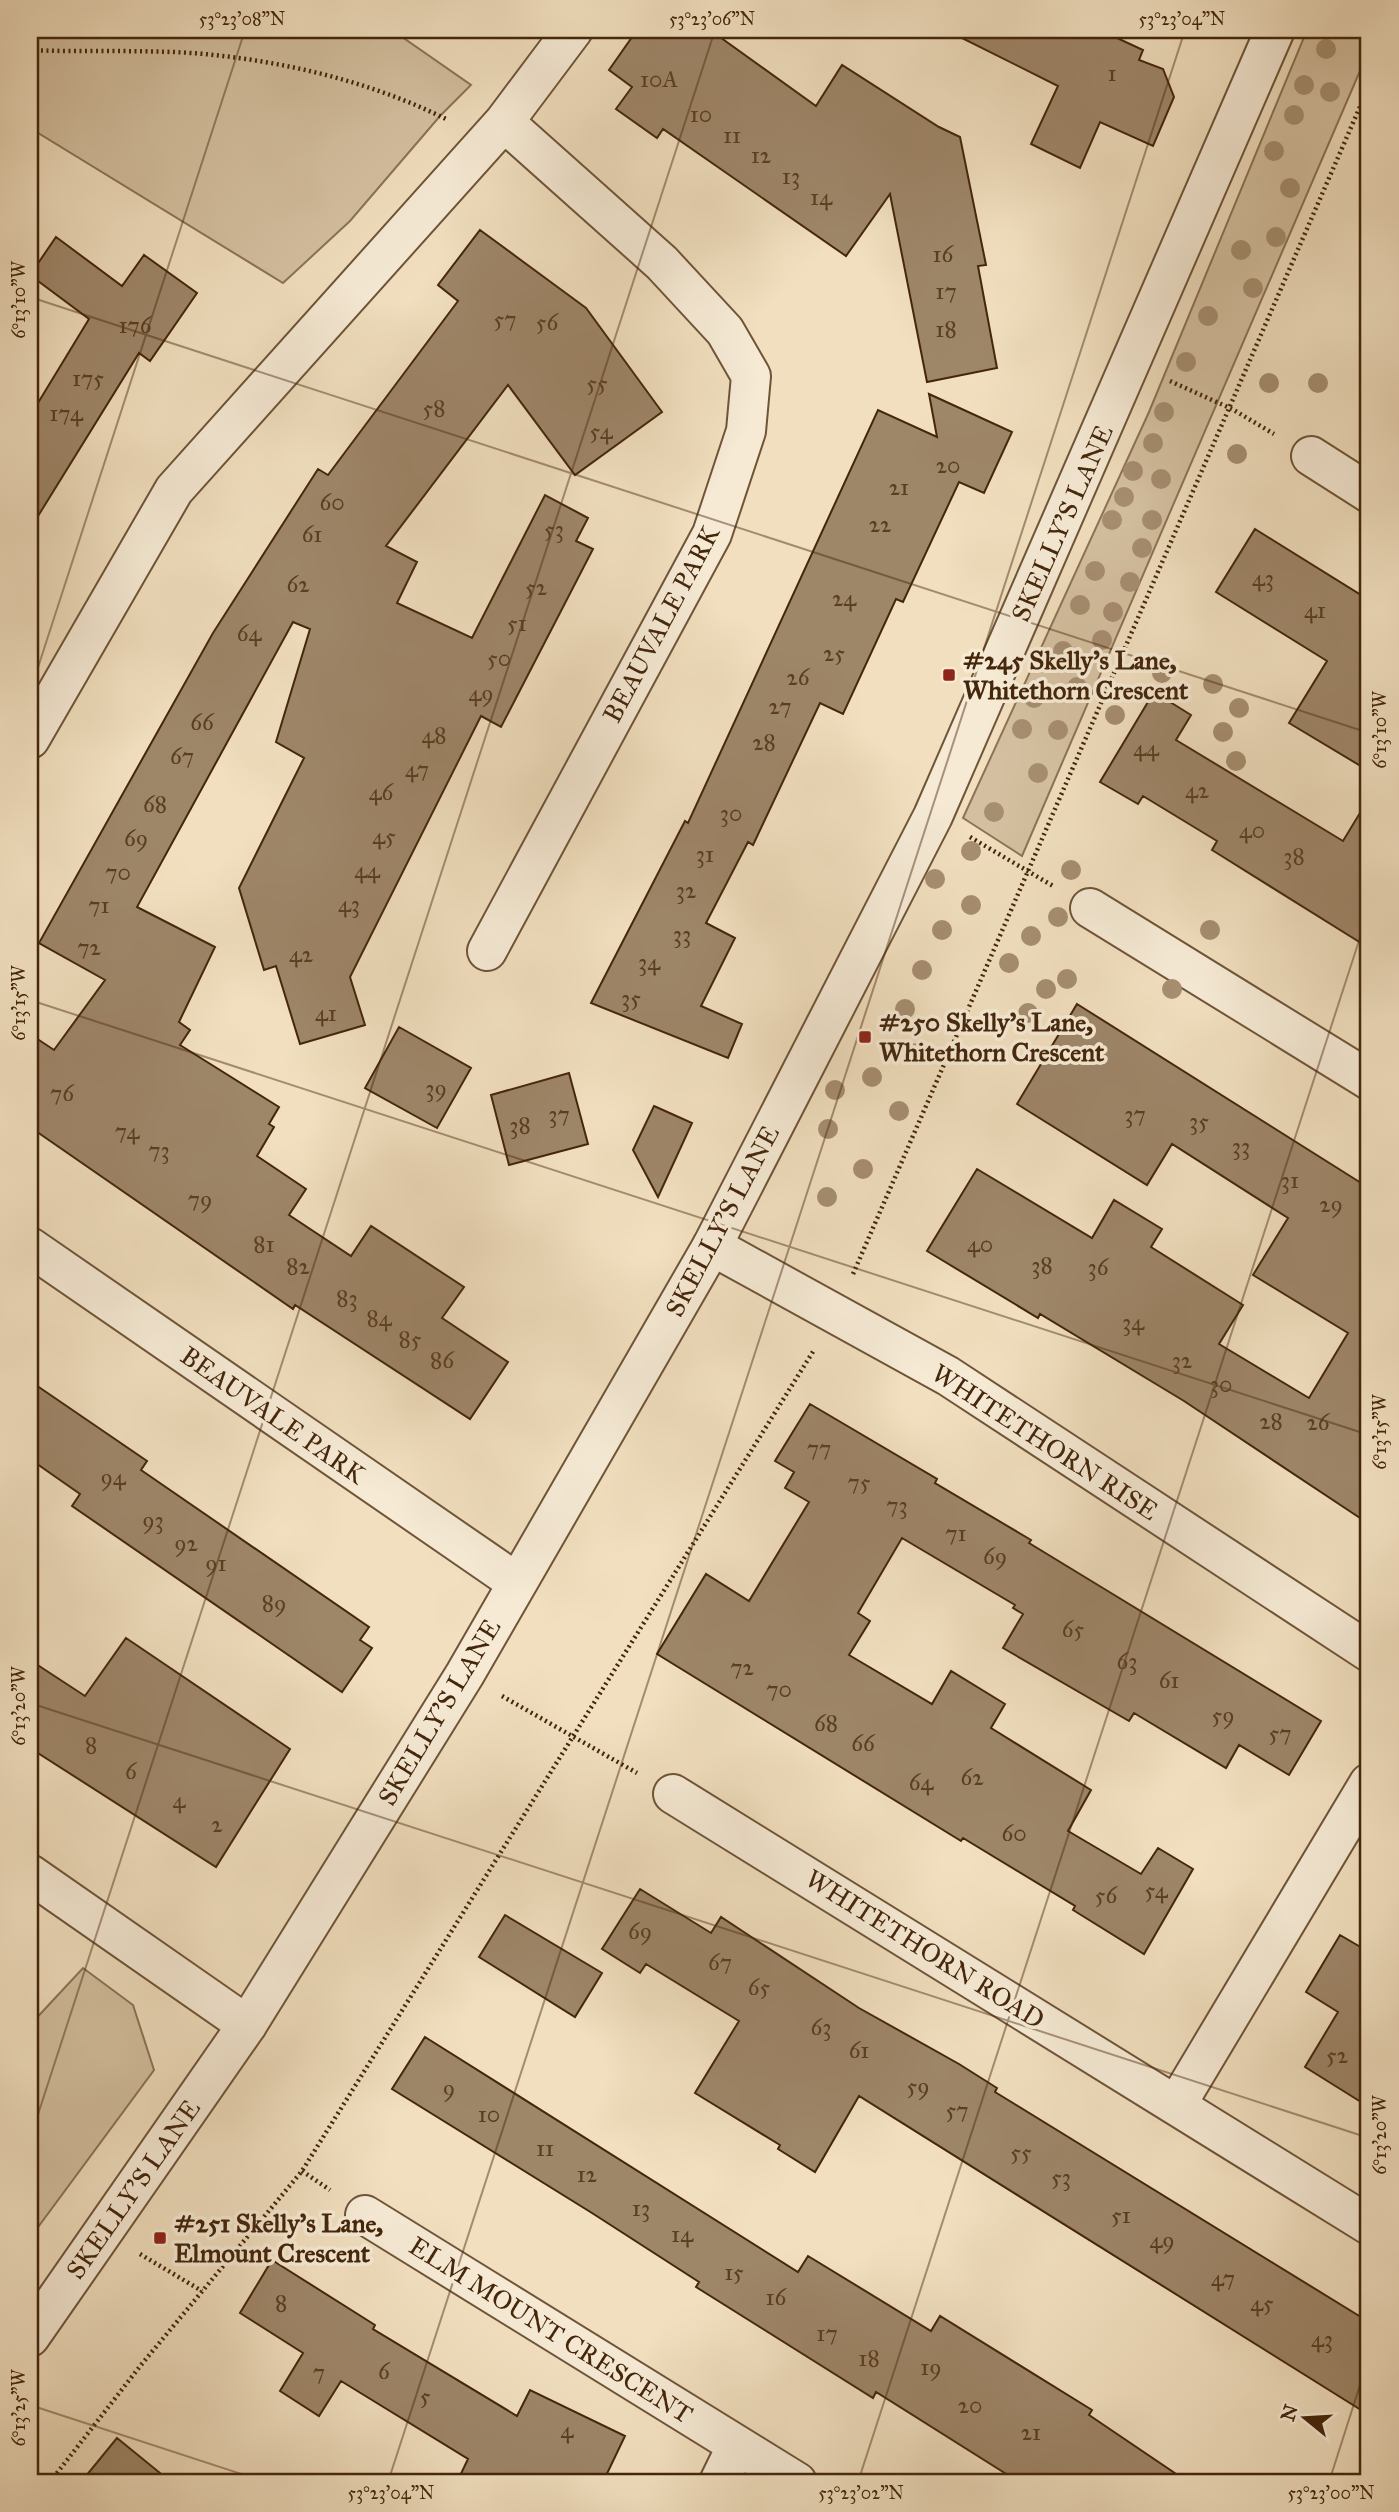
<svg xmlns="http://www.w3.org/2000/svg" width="1399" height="2512" font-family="'IM FELL Great Primer',serif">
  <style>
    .green { fill: #d4c0a0; stroke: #8c7356; stroke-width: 2 }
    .building { fill: #9e8669; stroke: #44260b; stroke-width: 2 }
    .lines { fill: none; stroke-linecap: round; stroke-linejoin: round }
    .minor-casing { stroke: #6f5438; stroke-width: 42 }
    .tertiary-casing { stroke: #6f5438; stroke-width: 42 }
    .path { stroke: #44260b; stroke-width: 4.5; stroke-dasharray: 2 3.5; stroke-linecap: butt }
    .minor { stroke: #f6ead5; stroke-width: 38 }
    .tertiary { stroke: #f6ead5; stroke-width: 38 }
    .tree { fill: #a68e70 }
    .ticks { fill: none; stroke: #44260b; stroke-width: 2; stroke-opacity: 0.45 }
    .poi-dot { fill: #8f2418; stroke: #f6ead5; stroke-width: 2.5 }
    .labels { text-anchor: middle; stroke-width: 7; stroke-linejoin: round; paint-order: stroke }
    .number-label { font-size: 23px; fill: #5a3e22 }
    .street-label { font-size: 26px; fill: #44260b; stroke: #f6ead5 }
    .poi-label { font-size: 26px; font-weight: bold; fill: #44260b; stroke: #f6ead5; text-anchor: start }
    .neatline { fill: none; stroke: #44260b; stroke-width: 2.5 }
    .ticks-label { font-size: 18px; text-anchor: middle; fill: #44260b }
  </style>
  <rect width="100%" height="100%" fill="#f1dfbf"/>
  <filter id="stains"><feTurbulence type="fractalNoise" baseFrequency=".00286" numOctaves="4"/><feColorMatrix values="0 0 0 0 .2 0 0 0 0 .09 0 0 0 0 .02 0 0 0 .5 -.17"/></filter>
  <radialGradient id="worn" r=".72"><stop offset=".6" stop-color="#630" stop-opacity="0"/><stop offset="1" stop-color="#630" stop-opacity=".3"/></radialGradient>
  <!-- green -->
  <path class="green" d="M30,30H392L471,85L440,116L350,221L283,283L30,128Z
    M1307,30H1369V50L1022,856L963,818L1149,412Z
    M83,1968L133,2005L154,2070L30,2238V2025Z"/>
  <!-- building -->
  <path class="building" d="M637,30H710L816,106L842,65L939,127L960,137L986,265L978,266L997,368L927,382L890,194L846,256L663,129L657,138L616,109L632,87L609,70Z
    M946,30H1100L1143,50L1139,60L1163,69L1174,97L1153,146L1100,122L1080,168L1031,144L1058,86Z
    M480,230L586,308L662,412L575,475L508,385L386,546L417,562L397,603L472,638L545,495L588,518L576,541L593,549L501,727L481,716L350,977L365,1025L300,1044L276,966L264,970L239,888L304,758L276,742L310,629L293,622L137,907L215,947L179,1022L190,1030L180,1045L279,1107L269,1124L274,1127L257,1156L306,1189L289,1215L351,1256L371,1226L464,1287L442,1318L508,1362L470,1419L295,1305L293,1309L30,1127V1034L54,1050L105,980L39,943L213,633L318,469L328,475L458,301L438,285Z
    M56,237L122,286L144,255L197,293L150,361L139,353L30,529V416L89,319L30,275Z
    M929,394L1012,432L984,493L959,482L903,602L896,599L843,714L820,703L753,845L748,842L706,923L735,938L701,1006L742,1024L728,1058L591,1003L685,821L688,823L878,410L937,437Z
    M1255,529L1366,598L1369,593V771L1289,723L1327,661L1216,592Z
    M1154,692L1191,715L1176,740L1343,841L1369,798V948L1212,850L1217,841L1143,796L1138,804L1100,782Z
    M1077,1004L1369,1188V1524L1184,1401L1040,1314L1038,1318L927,1251L977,1169L1092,1238L1114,1200L1162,1229L1151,1247L1243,1305L1219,1344L1309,1398L1348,1333L1253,1275L1288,1218L1172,1144L1147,1185L1017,1104Z
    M399,1027L471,1068L437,1128L365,1088Z
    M569,1073L588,1144L509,1165L491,1095Z
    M654,1106L692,1123L658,1197L633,1150Z
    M30,1381L147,1461L141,1470L369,1627L360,1640L372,1648L342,1692L72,1506L80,1494L30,1459Z
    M810,1404L937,1479L935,1483L1031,1540L1029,1543L1321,1721L1289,1775L1239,1745L1226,1768L1134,1713L1129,1721L1003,1648L1023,1614L1013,1608L1015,1605L902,1538L858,1613L870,1621L849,1655L932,1704L951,1671L1005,1704L991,1728L1091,1790L1068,1831L1141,1874L1158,1848L1193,1869L1144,1954L1073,1910L1075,1906L963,1838L961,1841L657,1654L706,1574L749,1601L809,1502L785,1488L794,1472L775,1461Z
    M126,1638L290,1749L216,1867L30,1748V1660L85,1696Z
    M640,1889L711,1933L721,1917L859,2008L959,2064L997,2088L995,2092L1369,2322V2415L859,2096L815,2172L778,2149L780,2145L695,2093L739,2021L646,1964L640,1973L602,1949Z
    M505,1915L602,1973L575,2017L479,1957Z
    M1340,1935L1369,1952V2107L1305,2067L1338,2012L1306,1992Z
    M425,2037L798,2272L808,2256L931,2331L940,2316L1092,2410L1089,2415L1188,2482H1019L876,2392L873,2398L696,2287L699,2282L592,2213L392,2089Z
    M272,2260L375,2325L373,2329L517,2416L530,2390L625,2436L603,2482H457L468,2459L341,2381L319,2416L280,2391L303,2353L240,2313Z
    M117,2438L171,2482H81Z"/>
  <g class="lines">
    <defs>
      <path id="minor" d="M1311,456L1369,493
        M30,739L174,490L504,122L573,30
        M1090,908L1369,1080
        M487,951L712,534L746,431L751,376L725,331L662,263L504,122
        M712,1246L948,1376L1369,1652
        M30,1247L516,1582
        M673,1794L1369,2225
        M30,1874L247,2025
        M1177,2104L1369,1783
        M365,2215L797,2482
        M719,2482L737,2445"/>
      <path id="tertiary" d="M30,2337L247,2025L465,1674L712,1246L933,816L1275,30"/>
    </defs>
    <!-- minor casing -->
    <use href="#minor" class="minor-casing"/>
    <!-- tertiary casing -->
    <use href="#tertiary" class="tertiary-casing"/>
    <!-- path -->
    <path class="path" d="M30,50C94,53 159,48 223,56C300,65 378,85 448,120
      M1170,381L1232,409L1274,434
      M970,837L1053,886
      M853,1274L1369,86
      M502,1696L637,1773
      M302,2171L330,2190
      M140,2254L202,2291
      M50,2482L141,2365L302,2171L814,1350"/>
    <!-- minor -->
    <use href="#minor" class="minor"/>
    <!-- tertiary -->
    <use href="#tertiary" class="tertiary"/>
  </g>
  <!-- trees -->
  <g class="tree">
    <circle cx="1326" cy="49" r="10"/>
    <circle cx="1304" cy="85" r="10"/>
    <circle cx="1330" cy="92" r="10"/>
    <circle cx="1294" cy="115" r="10"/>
    <circle cx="1274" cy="151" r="10"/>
    <circle cx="1290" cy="188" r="10"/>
    <circle cx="1276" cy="237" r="10"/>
    <circle cx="1241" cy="250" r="10"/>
    <circle cx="1253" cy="288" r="10"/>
    <circle cx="1208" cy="316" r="10"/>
    <circle cx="1186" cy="362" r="10"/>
    <circle cx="1269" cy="383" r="10"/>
    <circle cx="1318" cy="383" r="10"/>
    <circle cx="1164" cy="412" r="10"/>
    <circle cx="1153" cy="443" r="10"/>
    <circle cx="1237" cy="454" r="10"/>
    <circle cx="1133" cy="471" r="10"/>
    <circle cx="1161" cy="479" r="10"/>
    <circle cx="1124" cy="497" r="10"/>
    <circle cx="1112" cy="520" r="10"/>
    <circle cx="1152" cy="520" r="10"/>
    <circle cx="1142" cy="548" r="10"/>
    <circle cx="1095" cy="571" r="10"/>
    <circle cx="1130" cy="582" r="10"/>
    <circle cx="1080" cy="605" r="10"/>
    <circle cx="1113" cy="612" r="10"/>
    <circle cx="1102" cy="640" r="10"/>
    <circle cx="1063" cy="651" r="10"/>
    <circle cx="1162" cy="673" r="10"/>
    <circle cx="1213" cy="684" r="10"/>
    <circle cx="1077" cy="687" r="10"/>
    <circle cx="1034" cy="698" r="10"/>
    <circle cx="1239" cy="708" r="10"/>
    <circle cx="1115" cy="715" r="10"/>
    <circle cx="1022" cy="729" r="10"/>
    <circle cx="1058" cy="730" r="10"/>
    <circle cx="1223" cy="732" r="10"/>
    <circle cx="1236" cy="761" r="10"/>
    <circle cx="1038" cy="773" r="10"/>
    <circle cx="994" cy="812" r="10"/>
    <circle cx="971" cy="851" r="10"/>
    <circle cx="1071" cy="870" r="10"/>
    <circle cx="935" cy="879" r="10"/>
    <circle cx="971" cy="905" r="10"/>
    <circle cx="1058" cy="917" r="10"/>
    <circle cx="942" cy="930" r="10"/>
    <circle cx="1210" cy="930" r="10"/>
    <circle cx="1031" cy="936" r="10"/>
    <circle cx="1009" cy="963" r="10"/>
    <circle cx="922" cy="970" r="10"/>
    <circle cx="1067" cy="979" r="10"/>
    <circle cx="1046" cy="989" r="10"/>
    <circle cx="1172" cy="989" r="10"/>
    <circle cx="905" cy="1009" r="10"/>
    <circle cx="1028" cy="1013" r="10"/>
    <circle cx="917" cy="1053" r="10"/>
    <circle cx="872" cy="1077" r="10"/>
    <circle cx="835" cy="1090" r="10"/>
    <circle cx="899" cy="1111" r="10"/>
    <circle cx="828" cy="1129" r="10"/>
    <circle cx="863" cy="1169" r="10"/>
    <circle cx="827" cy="1197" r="10"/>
  </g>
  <!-- ticks -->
  <path class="ticks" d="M30,297L1369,733M30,692L245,30M30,1000L1369,1435M30,1703L1369,2138M30,2139L715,30M30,2405L266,2482M388,2482L1185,30M858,2482L1369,910M1329,2482L1369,2357"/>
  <!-- markers -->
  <g class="poi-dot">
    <rect x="942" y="668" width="14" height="14" rx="3.5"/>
    <rect x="858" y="1030" width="14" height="14" rx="3.5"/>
    <rect x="153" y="2231" width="14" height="14" rx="3.5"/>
  </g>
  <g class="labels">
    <!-- number labels -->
    <g class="number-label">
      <text x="1112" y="81">1</text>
      <text x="659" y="87">10A</text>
      <text x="701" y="122">10</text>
      <text x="732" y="143">11</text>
      <text x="761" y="163">12</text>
      <text x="791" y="184">13</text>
      <text x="821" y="205">14</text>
      <text x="943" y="262">16</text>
      <text x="946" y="299">17</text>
      <text x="505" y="327">57</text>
      <text x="547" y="330">56</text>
      <text x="135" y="333">176</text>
      <text x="946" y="337">18</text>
      <text x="88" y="386">175</text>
      <text x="597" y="391">55</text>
      <text x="434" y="416">58</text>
      <text x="66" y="421">174</text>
      <text x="601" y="439">54</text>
      <text x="948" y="473">20</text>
      <text x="899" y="495">21</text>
      <text x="332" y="510">60</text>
      <text x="880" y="532">22</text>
      <text x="554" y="537">53</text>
      <text x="312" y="542">61</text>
      <text x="1263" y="586">43</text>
      <text x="298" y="592">62</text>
      <text x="536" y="595">52</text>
      <text x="844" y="606">24</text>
      <text x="1315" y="618">41</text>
      <text x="517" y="631">51</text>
      <text x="249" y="641">64</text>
      <text x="834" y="661">25</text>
      <text x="499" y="666">50</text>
      <text x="798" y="685">26</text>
      <text x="481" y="701">49</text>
      <text x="780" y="714">27</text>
      <text x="202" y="730">66</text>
      <text x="434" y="743">48</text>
      <text x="764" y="750">28</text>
      <text x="1146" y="756">44</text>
      <text x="182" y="764">67</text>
      <text x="417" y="777">47</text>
      <text x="1197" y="798">42</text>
      <text x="381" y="800">46</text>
      <text x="155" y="812">68</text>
      <text x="731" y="821">30</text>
      <text x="1252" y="838">40</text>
      <text x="384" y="844">45</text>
      <text x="136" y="846">69</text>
      <text x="705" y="862">31</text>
      <text x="1294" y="864">38</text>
      <text x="367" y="878">44</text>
      <text x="118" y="880">70</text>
      <text x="686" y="898">32</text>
      <text x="349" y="912">43</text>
      <text x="99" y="913">71</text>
      <text x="682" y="942">33</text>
      <text x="89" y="955">72</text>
      <text x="301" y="962">42</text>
      <text x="649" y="970">34</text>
      <text x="631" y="1006">35</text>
      <text x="326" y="1021">41</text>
      <text x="436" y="1096">39</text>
      <text x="62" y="1101">76</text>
      <text x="559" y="1122">37</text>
      <text x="1135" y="1122">37</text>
      <text x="1199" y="1129">35</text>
      <text x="520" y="1133">38</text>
      <text x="127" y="1139">74</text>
      <text x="1241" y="1154">33</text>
      <text x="159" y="1158">73</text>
      <text x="1290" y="1188">31</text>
      <text x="200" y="1207">79</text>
      <text x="1331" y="1212">29</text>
      <text x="264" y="1252">81</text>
      <text x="980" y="1252">40</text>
      <text x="1042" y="1273">38</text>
      <text x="298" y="1274">82</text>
      <text x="1098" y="1275">36</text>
      <text x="347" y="1306">83</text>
      <text x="379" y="1326">84</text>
      <text x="1133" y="1330">34</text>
      <text x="410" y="1347">85</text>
      <text x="442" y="1368">86</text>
      <text x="1182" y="1368">32</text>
      <text x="1221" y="1392">30</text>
      <text x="1271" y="1429">28</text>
      <text x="1318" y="1430">26</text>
      <text x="819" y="1456">77</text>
      <text x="113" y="1485">94</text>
      <text x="859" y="1490">75</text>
      <text x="897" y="1513">73</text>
      <text x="153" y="1528">93</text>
      <text x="956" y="1541">71</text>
      <text x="186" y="1551">92</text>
      <text x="995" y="1564">69</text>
      <text x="216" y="1571">91</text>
      <text x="274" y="1611">89</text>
      <text x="1073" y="1637">65</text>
      <text x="1127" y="1669">63</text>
      <text x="742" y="1675">72</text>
      <text x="1169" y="1688">61</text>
      <text x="779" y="1697">70</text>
      <text x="1223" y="1723">59</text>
      <text x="826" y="1731">68</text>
      <text x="1280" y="1741">57</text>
      <text x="863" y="1751">66</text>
      <text x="91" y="1753">8</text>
      <text x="131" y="1779">6</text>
      <text x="972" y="1785">62</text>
      <text x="921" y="1790">64</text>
      <text x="179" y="1808">4</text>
      <text x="217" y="1832">2</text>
      <text x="1014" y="1841">60</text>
      <text x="1156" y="1898">54</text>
      <text x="1106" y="1903">56</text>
      <text x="640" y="1939">69</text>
      <text x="720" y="1970">67</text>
      <text x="759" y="1995">65</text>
      <text x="821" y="2035">63</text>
      <text x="859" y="2058">61</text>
      <text x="1337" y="2063">52</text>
      <text x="918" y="2094">59</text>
      <text x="449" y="2096">9</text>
      <text x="957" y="2118">57</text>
      <text x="489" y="2122">10</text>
      <text x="545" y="2156">11</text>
      <text x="1021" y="2160">55</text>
      <text x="587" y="2182">12</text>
      <text x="1061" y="2185">53</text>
      <text x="641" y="2216">13</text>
      <text x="1121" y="2223">51</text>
      <text x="682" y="2242">14</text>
      <text x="1162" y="2248">49</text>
      <text x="734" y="2280">15</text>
      <text x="1223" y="2286">47</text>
      <text x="776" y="2305">16</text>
      <text x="281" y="2311">8</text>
      <text x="1262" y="2311">45</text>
      <text x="827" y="2341">17</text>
      <text x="1322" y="2347">43</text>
      <text x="869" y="2366">18</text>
      <text x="931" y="2375">19</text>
      <text x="384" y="2379">6</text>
      <text x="319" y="2380">7</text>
      <text x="425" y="2404">5</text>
      <text x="970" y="2413">20</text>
      <text x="567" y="2438">4</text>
      <text x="1031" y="2440">21</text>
    </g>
    <!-- street labels -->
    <g class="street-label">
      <text transform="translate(1062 523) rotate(-66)" y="9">SKELLY'S LANE</text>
      <text transform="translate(661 624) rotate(-62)" y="9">BEAUVALE PARK</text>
      <text transform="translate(722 1221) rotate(-62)" y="9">SKELLY'S LANE</text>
      <text transform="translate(273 1415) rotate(35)" y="9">BEAUVALE PARK</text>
      <text transform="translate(1045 1442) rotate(33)" y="9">WHITETHORN RISE</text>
      <text transform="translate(439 1712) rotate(-59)" y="9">SKELLY'S LANE</text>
      <text transform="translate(925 1949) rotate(32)" y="9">WHITETHORN ROAD</text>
      <text transform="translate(133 2189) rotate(-55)" y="9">SKELLY'S LANE</text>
      <text transform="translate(551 2330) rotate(32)" y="9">ELM MOUNT CRESCENT</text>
    </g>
    <!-- poi labels -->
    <g class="poi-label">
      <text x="963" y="669">#245 Skelly's Lane,<tspan x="963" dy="30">Whitethorn Crescent</tspan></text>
      <text x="879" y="1031">#250 Skelly's Lane,<tspan x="879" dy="30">Whitethorn Crescent</tspan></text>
      <text x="174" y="2232">#251 Skelly's Lane,<tspan x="174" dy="30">Elmount Crescent</tspan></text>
    </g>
  </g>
  <!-- margin -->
  <rect width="1399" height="2512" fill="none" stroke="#f1dfbf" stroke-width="77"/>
  <!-- north arrow -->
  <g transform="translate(1305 2418) rotate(288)" stroke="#f6ead5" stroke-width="5" paint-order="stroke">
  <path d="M0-5L12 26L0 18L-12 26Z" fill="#44260b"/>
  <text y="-10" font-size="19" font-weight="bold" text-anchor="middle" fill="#44260b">N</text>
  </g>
  <rect x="38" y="38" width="1322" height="2436" class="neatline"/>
  <g class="ticks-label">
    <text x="242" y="25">53°23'08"N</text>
    <text x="712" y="25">53°23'06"N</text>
    <text x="1182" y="25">53°23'04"N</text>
    <text transform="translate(19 300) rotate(-90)" y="6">6°13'10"W</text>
    <text transform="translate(1380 730) rotate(-90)" y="6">6°13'10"W</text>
    <text transform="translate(19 1003) rotate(-90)" y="6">6°13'15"W</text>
    <text transform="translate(1380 1432) rotate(-90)" y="6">6°13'15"W</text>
    <text transform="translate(19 1706) rotate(-90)" y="6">6°13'20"W</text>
    <text transform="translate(1380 2135) rotate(-90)" y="6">6°13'20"W</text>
    <text transform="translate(19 2408) rotate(-90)" y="6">6°13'25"W</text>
    <text x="391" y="2499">53°23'04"N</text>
    <text x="861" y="2499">53°23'02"N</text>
    <text x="1331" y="2499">53°23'00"N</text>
  </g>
  <rect width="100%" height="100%" filter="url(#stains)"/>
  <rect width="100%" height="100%" fill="url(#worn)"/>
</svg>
